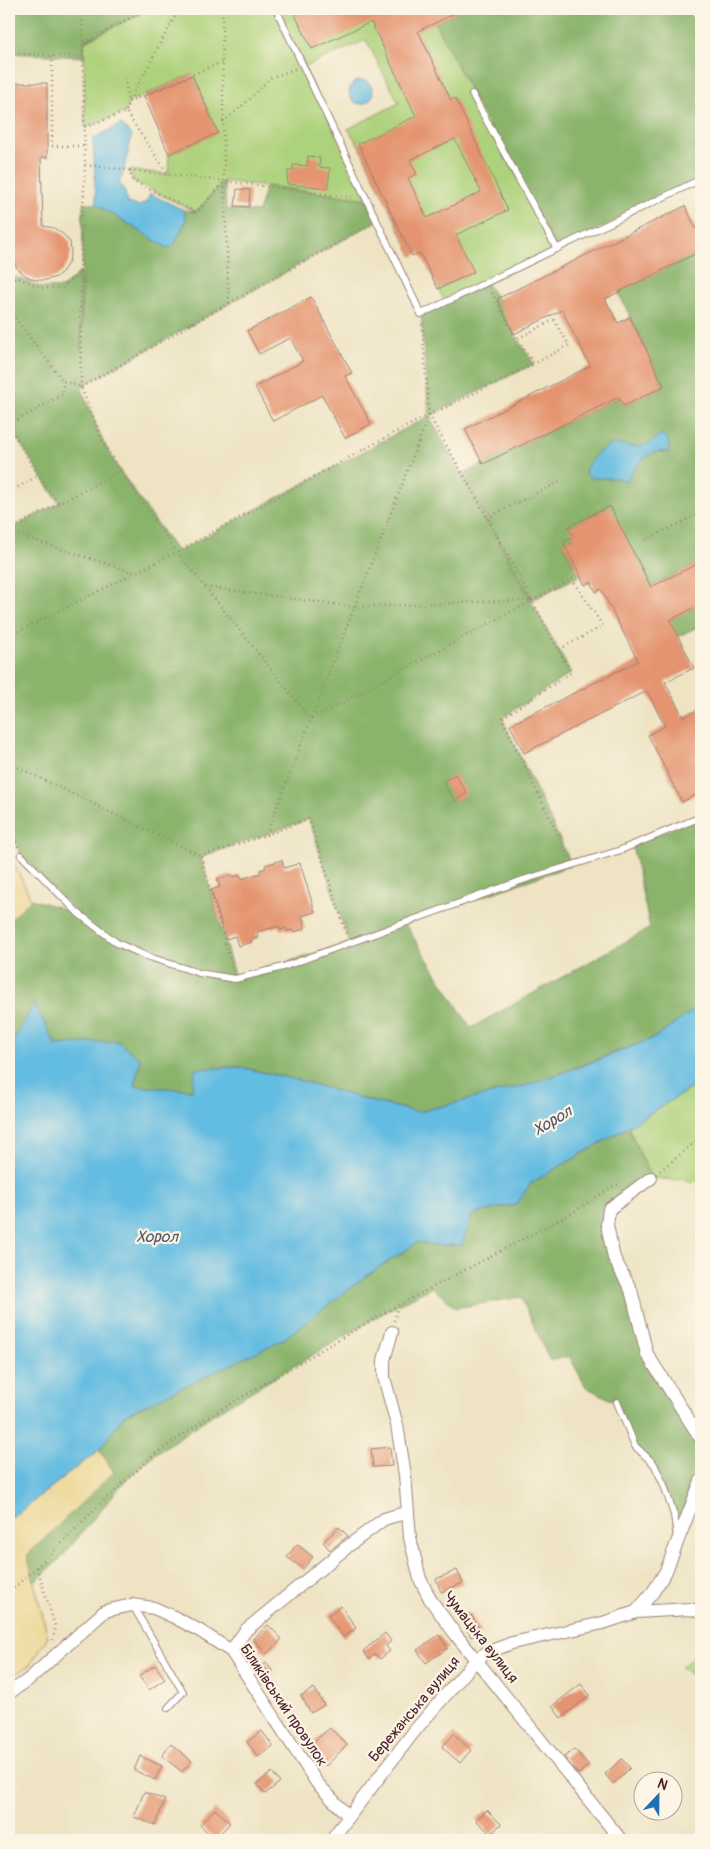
<svg xmlns="http://www.w3.org/2000/svg" width="710" height="1849" font-family="Pangolin,sans-serif">
  <style>
    .green { fill: #add27c; stroke: #7c7854 }
    .forest { fill: #8ab46c; stroke: #6a6a4c; fill-rule: evenodd }
    .sand { fill: #eeda9e; stroke: #9c7c64 }
    .water { fill: #64bce1; stroke: #576e86 }
    .building { fill: #e49470; fill-rule: evenodd }
    .lines { fill: none; stroke-linecap: round; stroke-linejoin: round }
    .service-casing { stroke: #9c8278; stroke-width: 8 }
    .minor-casing { stroke: #9c8278; stroke-width: 14 }
    .path { stroke: #9c8278; stroke-width: 2.5; stroke-dasharray: 1 4; stroke-linecap: butt }
    .service { stroke: #fff; stroke-width: 6 }
    .minor { stroke: #fff; stroke-width: 12 }
    .labels { text-anchor: middle; stroke-width: 4.5; stroke-linejoin: round; paint-order: stroke }
    .street-label { font-size: 15px; fill: #4a1f2b; stroke: #fcf5e5 }
    .water-label { font-size: 16px; font-style: italic; fill: #53566b; stroke: #fcf5e5 }
  </style>
  <rect width="100%" height="100%" fill="#fcf5e5"/>
  <filter id="ink" filterUnits="userSpaceOnUse"><feTurbulence type="fractalNoise" baseFrequency=".02" numOctaves="2"/><feDisplacementMap in="SourceGraphic" scale="10" xChannelSelector="R" yChannelSelector="G"/><feConvolveMatrix kernelMatrix="1 2 1 2 8 2 1 2 1" color-interpolation-filters="sRGB"/></filter>
  <filter id="wash" filterUnits="userSpaceOnUse"><feTurbulence type="fractalNoise" baseFrequency=".0096" numOctaves="4" result="noise"/><feDisplacementMap in="SourceGraphic" scale="20" xChannelSelector="R" yChannelSelector="G"/><feGaussianBlur stdDeviation="1.12" result="paint"/><feColorMatrix in="noise" values="0 0 0 0 0 0 0 0 0 0 0 0 0 0 0 0 0 1.4 0 .05"/><feComposite in="paint" operator="in"/></filter>
  <g filter="url(#wash)">
    <rect width="100%" height="100%" fill="#eee4c4"/>
    <!-- green -->
    <path class="green" d="M149,9H429L557,249L446,303L438,289L473,272L455,236L412,256L358,144L348,129L399,103L366,40L304,67L367,199L224,181L196,212L133,181L129,170L168,174L169,154L217,133L193,74L128,102L126,112L85,127L84,42Z
      M701,1082V1182L651,1178L628,1127Z
      M701,1651V1682L681,1667Z"/>
    <!-- forest -->
    <path class="forest" d="M9,9H149L84,41V57L9,53Z
      M464,9H701V179L557,249L472,94L435,23Z
      M224,181L226,209L258,212L266,186L367,199L377,221L81,387L103,442L120,471L177,552L429,416L421,314L487,284L497,299L514,334L534,364L429,416L571,673L502,718L572,865L405,924L471,1028L650,928L632,845L701,817V1009L656,1037L531,1084L418,1112L373,1102L306,1082L240,1067L192,1090L135,1086L140,1059L117,1041L56,1045L34,1004L9,1049V921L31,899L77,913L21,855L9,828V530L59,503L9,426V278H18L42,288H62L80,272L81,352L83,203L96,204L167,248L174,245L186,221L184,210L196,212ZM309,819L349,943L235,978L201,857Z
      M701,251V562L640,592L609,506L569,527L574,537L563,542L579,576L532,600L463,474L619,397L624,406L664,386L618,292Z
      M701,604V629L699,626L667,642L658,626Z
      M628,1127L651,1178L609,1209L607,1225L647,1354L701,1439V1481L677,1540L674,1515L654,1464L635,1446L617,1403L586,1387L569,1356L550,1361L521,1297L456,1308L432,1287L382,1314L215,1413L155,1454L124,1482L61,1558L25,1591L9,1554L114,1471L99,1450L124,1415L176,1390L366,1276L418,1242L442,1246L472,1215L497,1208L516,1205L531,1183Z"/>
    <!-- sand -->
    <path class="sand" d="M9,853L31,899L9,921Z
      M99,1450L114,1472L27,1555L48,1637L30,1665L9,1678V1518L13,1517Z"/>
    <!-- water -->
    <path class="water" d="M349 92a12 12 0 1 1 24 0a12 12 0 1 1-24 0Z
      M121,124L132,135L122,177L119,182L125,192L127,203L139,206L147,201L150,194L184,210L186,220L174,245L167,248L96,204L93,139Z
      M661,434C669,436 670,445 668,452C665,452 660,451 656,452C643,455 633,470 627,481L616,478H592L585,474C586,467 589,462 594,457C616,434 622,451 645,445C652,443 656,438 661,434Z
      M34,1003L56,1045L117,1041L140,1059L135,1086L192,1090L195,1069L240,1067L306,1082L373,1102L418,1112L531,1084L608,1056L656,1037L701,1005V1082L628,1127L531,1183L516,1205L497,1208L472,1215L462,1245L442,1246L418,1242L366,1276L284,1339L124,1415L99,1450L13,1517L9,1518V1049Z"/>
    <g id="blocks">
      <!-- building -->
      <path class="building" d="M292,9H464L418,31L451,100L455,98L508,210L456,235L474,272L438,289L420,253L412,256L358,144L416,116L371,22L312,49ZM455,139L481,192L427,218L408,178L417,174L410,160Z
        M192,75L218,133L169,154L144,96Z
        M9,83H47V158L41,157L43,226L54,228L64,235L70,242L71,252L69,261L63,271L56,277L46,280H36L26,276L17,268L13,259L9,169Z
        M308,156L320,158L319,167L330,168L328,188L287,184L288,171H293V165L307,166Z
        M237,189L250,190L249,207L235,206Z
        M685,206L701,238V251L605,299L618,323L630,317L664,386L624,406L619,397L483,464L465,429L590,366L562,310L514,334L497,299Z
        M311,297L352,373L345,376L371,424L345,438L322,395L273,421L255,387L303,361L290,338L259,354L247,331Z
        M610,506L651,587L701,562V604L670,620L694,668L665,682L683,717L701,708V792L682,802L648,735L665,726L647,691L524,753L510,725L638,661L601,589L596,592L591,582L585,585L563,542L574,537L568,527Z
        M455,774L467,793L455,801L443,782Z
        M282,860L284,868L300,863L315,912L302,916L305,929L293,932L292,930L287,931L286,928L280,930L279,926L257,932L258,938L251,940L252,942L238,946L235,936L226,939L211,890L220,887L217,879L232,875L233,877L240,875L241,879L261,873L260,870L266,868L265,865Z
        M390,1447L392,1466L373,1467L371,1449Z
        M339,1527L348,1536L330,1550L323,1542Z
        M297,1544L313,1557L303,1569L287,1557Z
        M457,1570L463,1583L441,1592L436,1579Z
        M341,1606L356,1628L343,1637L328,1615Z
        M470,1613L481,1632L471,1637L461,1618Z
        M268,1625L282,1639L266,1654L253,1639Z
        M385,1633L391,1641L386,1646L390,1651L380,1659L376,1654L369,1659L363,1651Z
        M439,1635L448,1648L426,1663L417,1650Z
        M266,1663L273,1671L261,1680L255,1671Z
        M155,1665L165,1679L149,1690L139,1676Z
        M581,1684L590,1695L561,1718L552,1706Z
        M314,1688L324,1705L311,1713L301,1696Z
        M330,1728L347,1745L326,1766L307,1747Z
        M262,1731L273,1746L258,1757L247,1742Z
        M454,1734L471,1750L460,1763L442,1747Z
        M171,1744L192,1761L182,1772L162,1756Z
        M574,1749L589,1765L578,1774L564,1757Z
        M140,1756L162,1766L155,1780L134,1770Z
        M622,1759L630,1768L613,1784L605,1774Z
        M272,1772L280,1782L265,1794L257,1784Z
        M144,1792L165,1800L155,1825L134,1817Z
        M215,1809L230,1823L215,1839L200,1825Z
        M487,1810L501,1824L491,1834L476,1820Z"/>
    </g>
  </g>
  <g filter="url(#ink)">
    <use href="#blocks" fill-opacity="0" stroke="#9c8278" stroke-width="1"/>
    <g class="lines">
      <defs>
        <path id="service" d="M276,9L421,314L701,179
          M695,9L701,26
          M472,94L557,249
          M21,855L78,913L117,943L146,956L199,973L235,979L283,967L523,880L618,851L701,817
          M617,1402L635,1446L654,1464L664,1485L674,1515L677,1536
          M133,1606L183,1692L168,1708"/>
        <path id="minor" d="M651,1178L609,1209L607,1225L614,1258L631,1290L647,1354L701,1439
          M392,1332L384,1360V1377L397,1425L405,1475L410,1538L420,1579L430,1599L456,1635L621,1840
          M636,1612L690,1609L701,1612
          M231,1651L246,1630L347,1547L384,1519L408,1512
          M9,1693L28,1680L105,1611L132,1605L154,1608L174,1617L200,1631L231,1651L317,1783L348,1816
          M331,1840L416,1729L477,1659L486,1653L512,1643L603,1623L636,1612L653,1592L666,1571L701,1481"/>
      </defs>
      <!-- service casing -->
      <use href="#service" class="service-casing"/>
      <!-- minor casing -->
      <use href="#minor" class="minor-casing"/>
      <!-- path -->
      <path class="path" d="M9,11L11,13L10,54
        M84,42L148,9
        M9,53L84,57
        M52,56V146H85
        M125,78L128,101
        M129,101L179,9
        M126,111L128,102L222,62
        M223,122L248,101L270,78L295,69
        M85,127L126,112L168,174
        M85,165L224,181L222,9
        M129,170L133,181L196,212L224,182
        M80,272L81,387L229,303L224,181L355,198
        M9,278H18L42,288H62L80,272L85,165L82,9
        M229,303L370,225
        M9,310L63,381L81,387L103,442L120,471L177,552L311,719L572,579L603,626L558,650
        M518,338L554,320L569,345L534,364
        M429,415L476,497L571,673L502,718L568,857
        M9,425L63,394V381
        M9,426L38,476L59,503
        M9,492L38,476
        M487,518L563,480
        M9,530L120,471
        M9,532L135,573L177,552L401,429L534,364L514,334L490,289
        M646,540L701,513
        M205,587L355,607L530,600
        M9,636L133,574
        M9,763L201,856
        M9,828L18,847
        M266,835L309,819L347,935
        M232,968L201,856L266,835L429,415L422,323
        M660,1171L701,1137
        M394,1321L398,1307
        M37,1567L55,1626L53,1640
        M9,1590L17,1585L49,1556L97,1507L155,1454L215,1413L382,1314L572,1213L615,1185L620,1184"/>
      <!-- service -->
      <use href="#service" class="service"/>
      <!-- minor -->
      <use href="#minor" class="minor"/>
    </g>
  </g>
  <g class="labels">
    <!-- street labels -->
    <g class="street-label">
      <text transform="translate(481 1637) rotate(52)" y="5">Чумацька вулиця</text>
      <text transform="translate(284 1705) rotate(56)" y="5">Біликівський провулок</text>
      <text transform="translate(414 1709) rotate(-50)" y="5">Бережанська вулиця</text>
    </g>
    <!-- water labels -->
    <g class="water-label">
      <text transform="translate(552 1120) rotate(-31)" y="6">Хорол</text>
      <text x="157" y="1242">Хорол</text>
    </g>
  </g>
  <!-- margin -->
  <rect width="710" height="1849" fill="none" stroke="#fcf5e5" stroke-width="30"/>
  <!-- north arrow -->
  <g transform="translate(658 1796) rotate(22)"><circle r="24" fill="#fcf5e5" stroke="#b59f9b"/>
  <path d="M0-4L9 19L0 12L-9 19Z" fill="#1f6fb2"/>
  <text y="-8" font-size="14" font-weight="bold" text-anchor="middle" fill="#4a1f2b">N</text>
  </g>
</svg>
